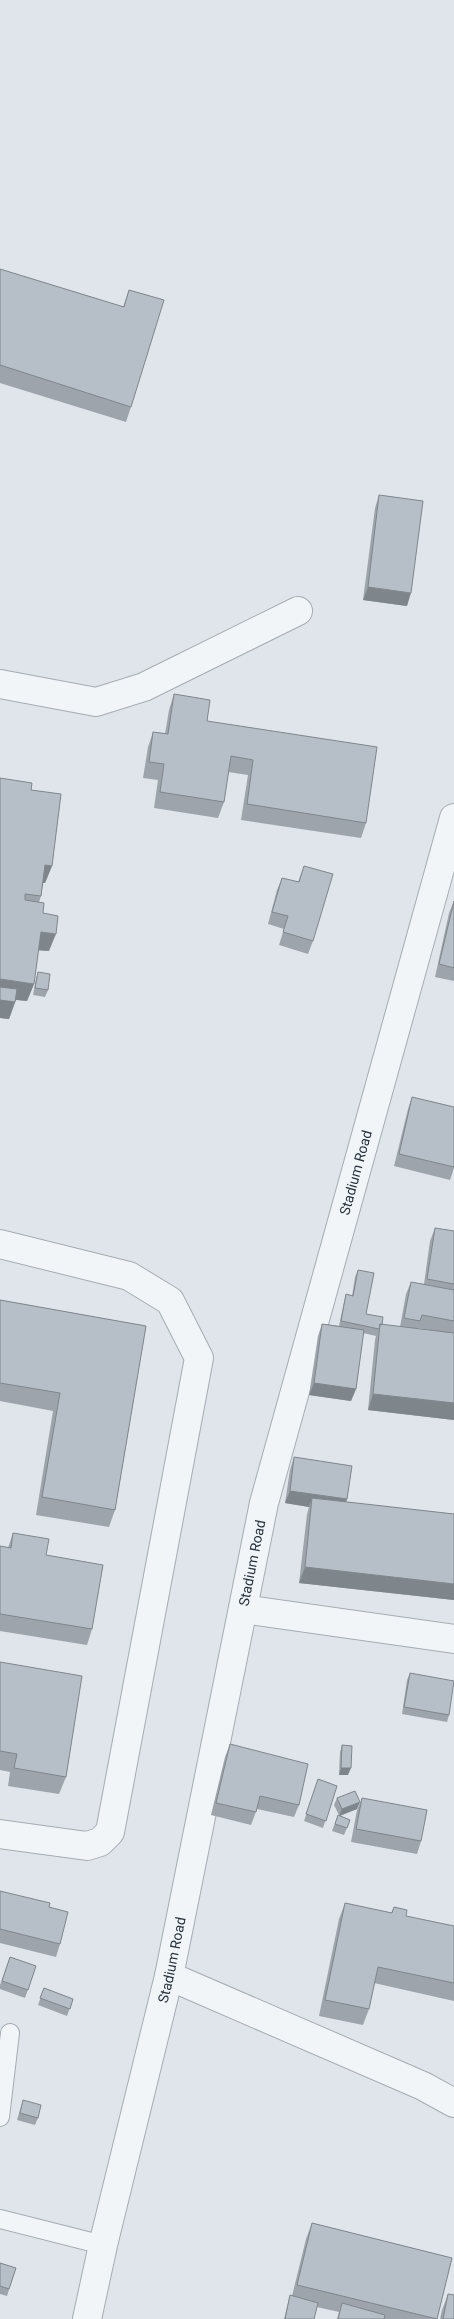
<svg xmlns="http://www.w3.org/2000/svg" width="454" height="2319" font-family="Roboto,sans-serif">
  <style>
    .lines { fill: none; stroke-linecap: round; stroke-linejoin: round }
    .service-casing { stroke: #a4acb4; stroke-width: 20 }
    .minor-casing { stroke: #a4acb4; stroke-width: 30 }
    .service { stroke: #f2f5f7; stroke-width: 18 }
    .minor { stroke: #f2f5f7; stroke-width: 28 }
    .wall { fill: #9da4ab; fill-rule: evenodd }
    .shaded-wall { fill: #7f868b }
    .building { fill: #b6bfc7; stroke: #7f868b }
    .labels { text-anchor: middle; stroke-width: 4; stroke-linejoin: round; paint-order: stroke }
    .street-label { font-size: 14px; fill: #263442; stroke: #eff3f7 }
  </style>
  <rect width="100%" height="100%" fill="#dfe5ea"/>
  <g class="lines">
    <defs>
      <path id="service" d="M0,2117L10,2033
        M0,2219L103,2245"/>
      <g id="minor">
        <path d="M0,684L96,702L144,687L298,611"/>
        <path d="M0,1244L129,1276L170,1301L199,1358L110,1832L100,1842L87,1846L0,1834"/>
        <path d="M243,1609L454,1639"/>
        <path d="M169,1976L423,2086L454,2103"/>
        <path id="s1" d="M87,2319L103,2245L169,1976L264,1503L454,818"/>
      </g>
    </defs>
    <!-- service casing -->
    <use href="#service" class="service-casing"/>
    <!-- minor casing -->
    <use href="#minor" class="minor-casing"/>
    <!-- service -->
    <use href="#service" class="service"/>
    <!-- minor -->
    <use href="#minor" class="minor"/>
  </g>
  <!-- wall -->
  <path class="wall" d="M0,269L123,307L129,290L131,407L126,422L0,383Z
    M379,495L407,606L363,600L375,508Z
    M174,694L207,721L366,823L361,838L241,820L248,775L228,772L224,802L218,818L154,808L158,780L143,778L148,747L153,732L165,734L169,710Z
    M0,778L31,790L52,866L45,883H43L41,896L39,902L43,913L49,951L38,950L34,984L27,1001L16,1000L9,1019L0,1018Z
    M304,866L313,941L308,954L279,945L284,929L268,924L277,890L282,878L298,882Z
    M454,901V981L435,977L449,913Z
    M38,972L48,990L45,997L33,995L36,979Z
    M412,1097L454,1107V1168L450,1180L394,1166L408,1109Z
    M435,1228L454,1231V1420L368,1410L375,1340L376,1336L363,1333L356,1389L351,1401L309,1395L318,1336L322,1324L339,1326L344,1302L346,1294L352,1296L355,1277L358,1270L366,1314L382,1325L400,1327L406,1294L411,1282L424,1284L430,1241ZM418,1328L437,1331L418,1329Z
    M0,1300L146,1326L115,1510L109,1527L36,1515L53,1411L0,1401Z
    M294,1457L347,1499L346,1502L454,1514V1600L299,1583L307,1514L309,1507L285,1503L290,1470Z
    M13,1533L46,1555L92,1629L87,1645L0,1631V1546L8,1548Z
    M0,1662L66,1777L59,1794L8,1786L10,1772L0,1770Z
    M410,1673L449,1715L447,1722L402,1714L407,1680Z
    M230,1744L299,1805L294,1817L257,1809L251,1825L211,1815L225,1757Z
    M342,1745L348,1775H339L340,1752Z
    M318,1779L337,1786L323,1828L304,1821Z
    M337,1798L357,1809L340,1816L350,1820L344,1835L332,1831L338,1815H339L334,1805Z
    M362,1798L421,1841L417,1854L351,1842L357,1810Z
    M0,1891L49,1907L60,1944L56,1957L0,1943Z
    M345,1903L391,1913L394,1907L406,1916L454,1926V2001L374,1983L369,2009L363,2025L319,2016L339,1919Z
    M10,1957L36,1966L25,1998L0,1989V1985Z
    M44,1988L73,1999L67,2016L38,2005Z
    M23,2100L38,2118L35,2125L17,2120Z
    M312,2223L452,2258L437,2319H337L339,2312L317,2307L314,2319H284L290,2295L292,2296L306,2239Z
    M0,2263L16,2268L7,2296L0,2294Z
    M448,2294L454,2319H440L442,2310Z"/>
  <!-- shaded-wall -->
  <path class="shaded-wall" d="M368,587L411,593L407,606L363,600Z
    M45,865L52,866L45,883H39Z
    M41,932L56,934L49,951L34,950Z
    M0,979L34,984L27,1001L0,998Z
    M0,1000L15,1002L9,1019L0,1018Z
    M314,1383L356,1389L351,1401L309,1395Z
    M373,1394L454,1403V1420L368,1410Z
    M290,1491L347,1499L343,1512L312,1498L309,1507L285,1503Z
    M305,1567L454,1584V1600L299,1583Z
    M341,1768H351L348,1775H339Z
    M360,1802L357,1809L339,1816L342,1809Z"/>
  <!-- building -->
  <path class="building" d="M0,269L124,307L129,290L164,300L131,407L0,365Z
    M379,495L423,501L411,593L368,587Z
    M174,694L210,700L207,721L377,747L366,823L247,804L253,760L231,756L224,802L160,792L164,764L149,762L153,732L168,734Z
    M0,778L32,783L31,790L61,794L52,866L45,865L41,896L25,894V900L44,903L43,913L58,916L56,934L41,932L34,984L0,979Z
    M304,866L333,874L313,941L283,932L288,916L272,912L282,878L299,882Z
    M454,901V968L439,964Z
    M38,972L50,974L48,990L35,988Z
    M0,987L17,989L15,1002L0,1000Z
    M412,1097L454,1107V1167L399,1154Z
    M435,1228L454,1231V1284L427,1279Z
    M358,1270L374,1273L366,1314L383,1317L382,1325L380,1324L379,1329L341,1321L346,1294L353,1296Z
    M411,1282L454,1290V1321L422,1315L420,1321L404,1318Z
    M0,1300L146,1326L115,1510L42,1497L60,1393L0,1383Z
    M322,1324L364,1330L356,1389L314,1383Z
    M380,1324L454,1333V1403L373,1394Z
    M294,1457L352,1466L347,1499L290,1491Z
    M312,1498L454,1514V1584L305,1567Z
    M13,1533L49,1539L46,1555L103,1565L92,1629L0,1614V1546L11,1548Z
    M0,1662L82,1676L66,1777L14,1768L17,1754L0,1751Z
    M410,1673L454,1681L449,1715L404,1707Z
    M230,1744L308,1764L299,1805L260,1796L256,1812L216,1803Z
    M342,1745L352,1746L351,1768H341Z
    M318,1779L337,1786L326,1821L306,1814Z
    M355,1791L360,1802L342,1809L337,1798Z
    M362,1798L427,1810L421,1841L356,1829Z
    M338,1815L350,1820L347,1828L335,1824Z
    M0,1891L50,1903L49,1907L68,1912L60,1944L0,1929Z
    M345,1903L392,1913L394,1907L407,1910L406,1916L454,1926V1983L378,1967L369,2009L325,2000Z
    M10,1957L36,1966L28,1990L2,1981Z
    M44,1988L73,1999L70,2009L40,1998Z
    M23,2100L41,2105L38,2118L20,2113Z
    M312,2223L452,2258L437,2319L297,2285Z
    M0,2263L16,2268L9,2289L0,2286Z
    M448,2294L454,2295V2319H443Z
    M290,2295L318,2303L314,2319H285Z
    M342,2303L385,2315L384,2319H338Z"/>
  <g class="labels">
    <!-- street labels -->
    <g class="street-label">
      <text dy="5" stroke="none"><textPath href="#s1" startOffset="1178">Stadium Road</textPath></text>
      <text dy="5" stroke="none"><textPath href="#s1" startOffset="774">Stadium Road</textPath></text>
      <text dy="5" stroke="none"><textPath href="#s1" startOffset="369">Stadium Road</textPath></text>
    </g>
  </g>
</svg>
